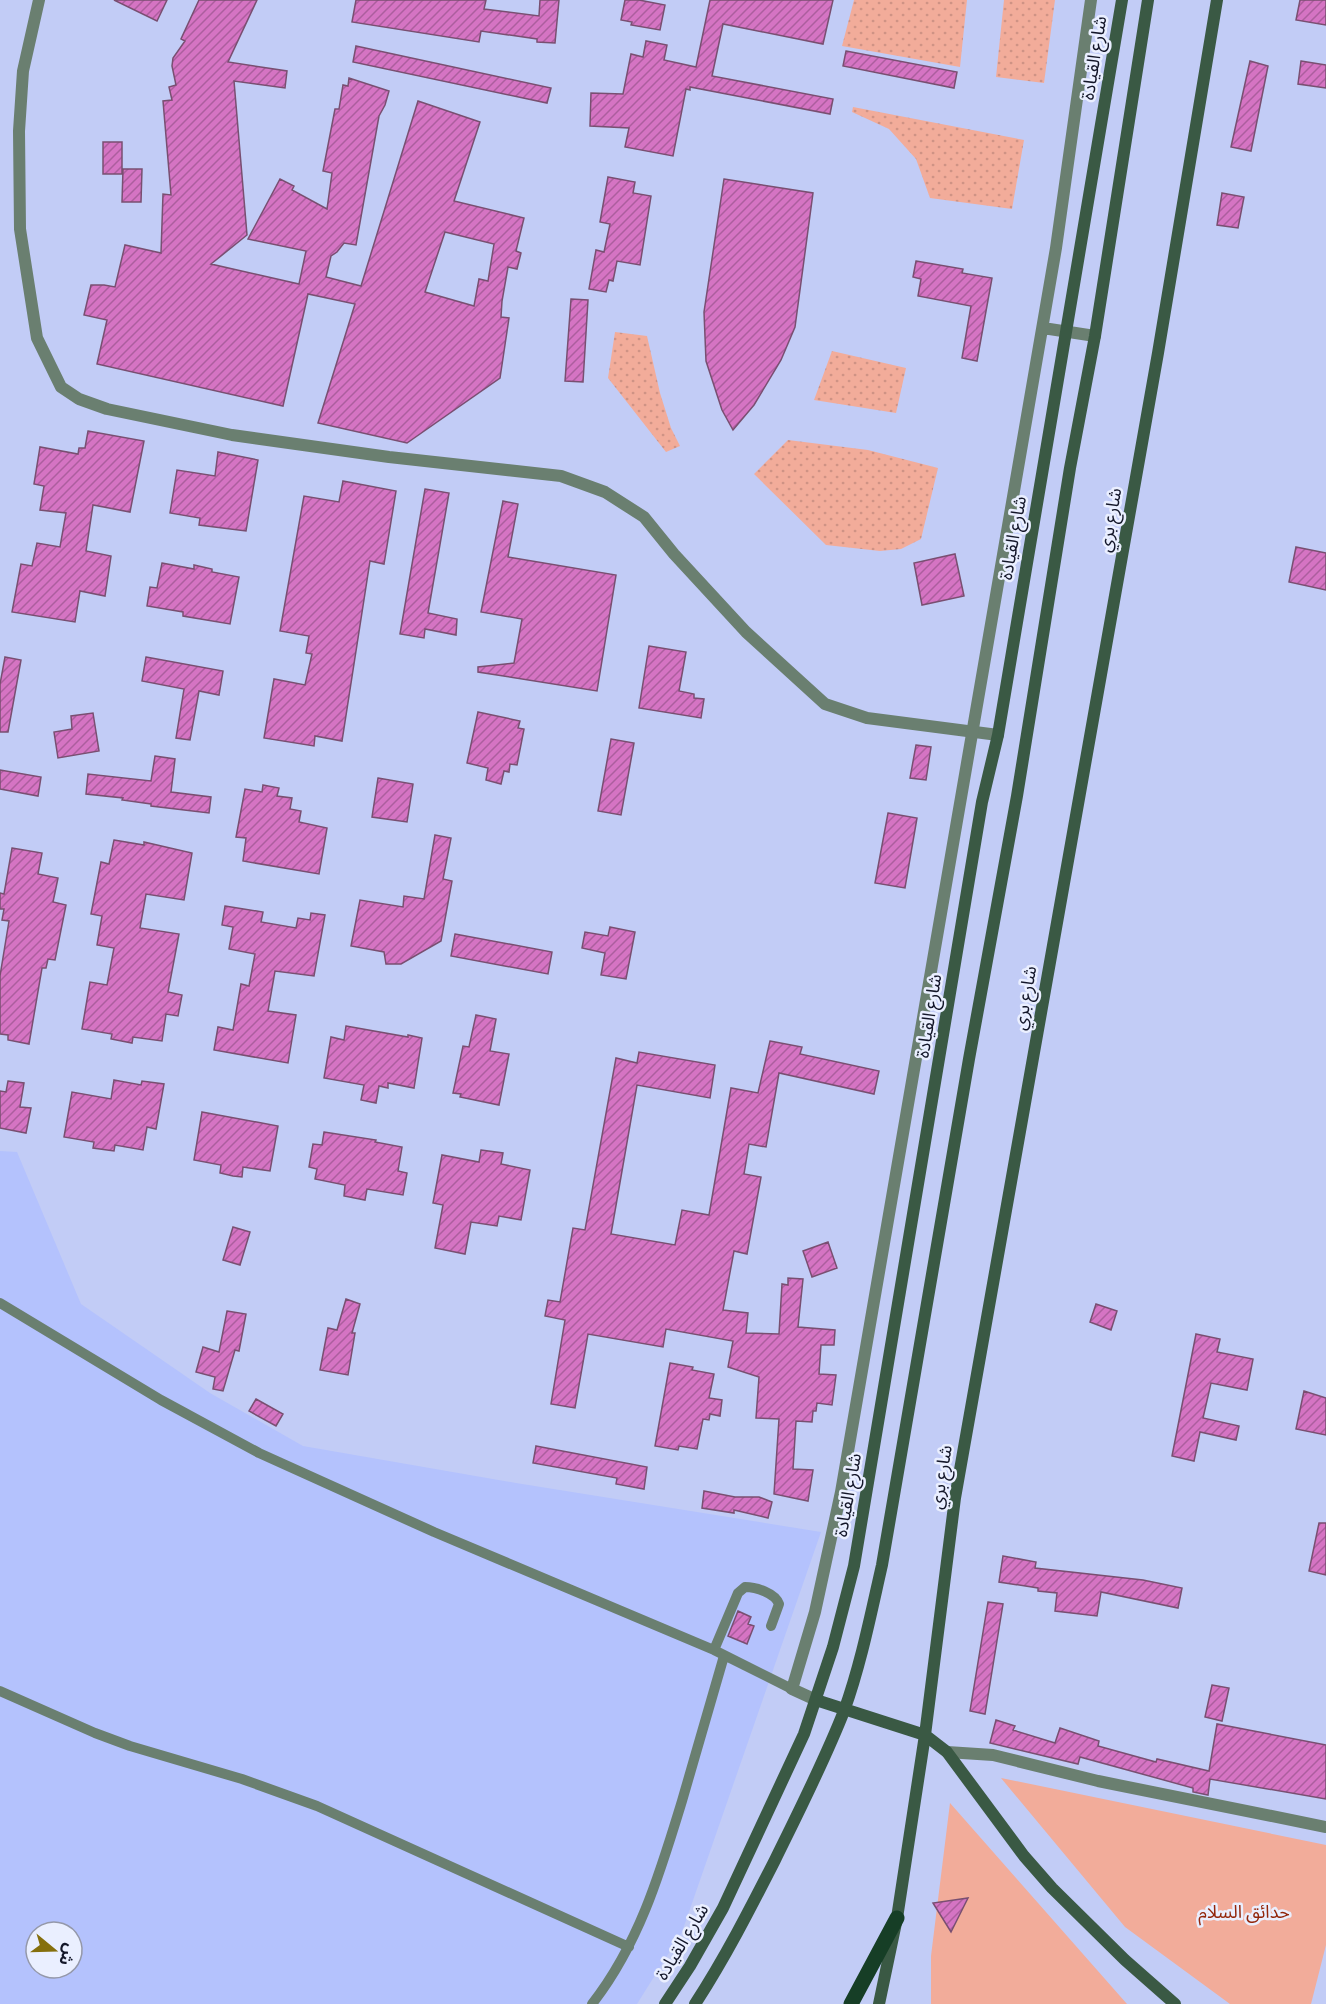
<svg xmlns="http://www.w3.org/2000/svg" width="1326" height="2004" font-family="Cabin,'Noto Sans Arabic',sans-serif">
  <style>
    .built { fill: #b4c2fd; fill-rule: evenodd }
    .grass { fill: url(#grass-dots) }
    .garden { fill: #f2ac9a }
    .building { fill: url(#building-hatch); stroke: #794f71; stroke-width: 1.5; fill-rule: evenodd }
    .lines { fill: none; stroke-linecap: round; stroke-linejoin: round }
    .service { stroke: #6a7f70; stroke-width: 10 }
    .minor { stroke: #6a7f70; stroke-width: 12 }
    .tertiary { stroke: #6a7f70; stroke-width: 12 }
    .secondary { stroke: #3a5944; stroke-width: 12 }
    .primary { stroke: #163e26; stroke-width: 15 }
    .labels { text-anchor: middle; stroke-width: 5; stroke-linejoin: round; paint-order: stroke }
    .street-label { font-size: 18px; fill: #131629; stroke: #eaefff }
    .park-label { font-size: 18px; fill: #92260b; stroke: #eaefff }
  </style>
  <defs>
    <pattern id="grass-dots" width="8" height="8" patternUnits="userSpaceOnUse" patternTransform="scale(1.5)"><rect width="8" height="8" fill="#f2ac9a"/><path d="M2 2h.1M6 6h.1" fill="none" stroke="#cf9385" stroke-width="1.8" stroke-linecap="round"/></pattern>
    <pattern id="building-hatch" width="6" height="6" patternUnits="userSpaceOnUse" patternTransform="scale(1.5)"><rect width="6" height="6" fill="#d574c3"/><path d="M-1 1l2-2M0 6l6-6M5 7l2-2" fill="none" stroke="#ac5e9e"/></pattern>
  </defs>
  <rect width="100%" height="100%" fill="#c2ccf6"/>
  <!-- built -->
  <path class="built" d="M0,1151L17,1152L81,1304L210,1393L303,1446L516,1483L821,1532L682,1932L637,2004H0ZM36,1932H72V1968H36Z"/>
  <!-- grass -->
  <path class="grass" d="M854,0H967L960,67L842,46Z
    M1004,0H1055L1044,83L996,77Z
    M853,107L1024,140L1012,209L930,198L916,159L889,129L852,112Z
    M615,332L647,336L660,393L671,428L680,446L666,452L608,378Z
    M832,351L906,368L896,413L814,400Z
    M788,440L868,450L938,468L921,539L901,549L880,551L826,545L754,474Z"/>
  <!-- garden -->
  <path class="garden" d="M1001,1778L1326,1845V1945L1311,2004H1230L1125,1927Z
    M950,1803L1127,2004H931V1956Z"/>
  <!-- building -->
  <path class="building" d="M114,0H167L157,21Z
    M199,0H257L228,62L287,71L285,88L234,81L247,235L211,264L299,284L306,251L248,239L280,179L294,186L292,190L327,209L332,173L323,171L335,109H339L343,85L348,86L349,78L389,91L385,105L379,116L356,245L344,243L337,252L331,256L326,277L361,286L418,101L480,122L454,201L524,218L516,251L521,253L517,269L508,267L502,301L501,317L509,318L500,378L407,443L318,423L355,304L308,294L283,406L97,364L107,320L84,315L91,285H104L115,287L125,245L161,253L163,194L171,195L163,101L172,100L169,87L176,85L172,66L173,58L185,41L181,39ZM445,232L494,244L488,281L479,279L474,306L425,292Z
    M356,0H486L484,9L539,16L540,0H559L555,43L537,42V39L481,31L479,42L352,22Z
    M625,0H639L665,5L660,30L631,25L632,22L621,20Z
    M710,0H833L823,44L723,24L712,76L833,99L830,114L690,87V90L686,89L673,156L625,147L629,128L590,126L591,93L623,94L631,54L643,57L646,41L667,45L664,60L696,67Z
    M1300,0H1326V25L1296,20Z
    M356,46L551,88L547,103L353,62Z
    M846,51L957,72L954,88L843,66Z
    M1250,61L1268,66L1251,151L1231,147Z
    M1301,61L1326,65V88L1298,84Z
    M103,142H122V174H103Z
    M123,169H142L141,202H122Z
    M608,177L635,182L633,193L651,196L640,265L617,261L613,281L609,280L606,292L589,289L596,250L604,252L610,224L600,222Z
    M724,179L813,193L795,327L781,360L754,405L733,430L722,410L706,361L704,312Z
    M1222,193L1244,197L1238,228L1217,225Z
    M916,261L963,269L962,273L992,278L977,361L962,358L971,306L918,296L921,279L913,277Z
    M571,299L588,300L583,382L565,381Z
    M88,431L144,441L130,512L93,505L86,551L111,556L105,596L80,591L75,622L12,612L21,564L32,566L37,543L60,547L66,513L40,510L44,486L34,484L40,447L78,454L79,448H85Z
    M218,452L258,460L246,531L199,525L200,518L170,513L177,470L215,476Z
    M343,481L396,491L384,564L370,561L342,741L315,736L314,746L264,738L274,679L305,685L312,654L306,653L309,636L280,631L304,496L339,502Z
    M425,489L449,493L428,613L457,619L456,635L425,629L424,638L400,634Z
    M503,501L518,504L508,557L616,575L597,691L478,672V667L514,663L522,619L481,612Z
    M1296,547L1326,553V590L1289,582Z
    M955,554L964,596L922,605L914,563Z
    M162,563L194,569V565L212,569V572L239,577L230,624L183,616V612L147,606L150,587L157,588Z
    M649,646L686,652L679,691L694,694V698L704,699L701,718L639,708Z
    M5,657L21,660L8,732H0V684Z
    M146,657L223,671L219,695L199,691L190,740L176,738L184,689L142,681Z
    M478,712L520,721L518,728L524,729L517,765L510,764L509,772L504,771L501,784L486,780L488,768L467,763Z
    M93,713L99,751L58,758L54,732L72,729L71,716Z
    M611,739L634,743L621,815L598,811Z
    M916,745L931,747L926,780L910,778Z
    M155,756L175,759L171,792L211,797L209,813L151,806V804L122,800L123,798L86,794L88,774L151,781Z
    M0,770L41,777L38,796L0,789Z
    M378,778L413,784L407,822L372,817Z
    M263,785L279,788L277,796L292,798L290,809L301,811L299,822L327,828L319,874L243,861L246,838L236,837L245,789L262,792Z
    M888,813L917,818L905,888L875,883Z
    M435,835L451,838L443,879L452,881L441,941L401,964H386L384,952L351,946L360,900L403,907L404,896L424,899Z
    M114,840L144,845V842L192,853L184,900L146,894L140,928L179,934L168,992L182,995L178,1016L166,1014L162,1041L133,1037L132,1043L111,1039L112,1034L82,1029L90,982L107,985L114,948L97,945L102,916L91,914L101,862L109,864Z
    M12,848L42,853L38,874L58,878L53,902L66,905L55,960L48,959L46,968H42L29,1044L8,1040V1035L0,1034V976L9,921L2,920L4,909H0V893L4,894Z
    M225,906L263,912L261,922L296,928L298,918L310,920L311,913L325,915L314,976L275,971L268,1011L296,1015L288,1063L214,1050L218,1027L233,1030L241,984L249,986L255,954L229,949L233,927L222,925Z
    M610,927L635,932L626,979L601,975L605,953L582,948L585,932L608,936Z
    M455,934L552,952L548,974L451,956Z
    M476,1015L496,1019L490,1051L509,1054L499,1105L460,1097L461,1094L453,1093L463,1046L469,1047Z
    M346,1026L408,1037V1035L422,1038L414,1088L388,1083V1088L379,1086L376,1103L361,1100L364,1085L324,1078L331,1037L344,1040Z
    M770,1041L802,1047L800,1054L879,1071L874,1094L779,1073L766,1147L749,1144L744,1174L761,1177L747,1254L734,1251L723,1310L748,1313L746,1333L779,1334L782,1284L788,1285V1278L803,1279L798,1327L835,1330L834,1345H821L819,1374L836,1375L832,1405L817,1403L816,1411H813L812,1422L796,1421L793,1469L813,1470L808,1501L774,1494L779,1419L756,1418L759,1377L728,1367L733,1341L666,1329L663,1347L588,1334L575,1408L551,1404L565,1320L545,1316L548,1300L560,1302L573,1228L585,1230L616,1058L637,1063L639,1052L715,1065L710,1098L637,1085L611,1234L675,1245L682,1210L709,1215L731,1088L758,1093Z
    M114,1080L141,1085L142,1081L164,1084L156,1129L147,1127L143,1150L115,1145L114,1151L93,1148L94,1142L64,1137L72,1092L111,1099Z
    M8,1081L24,1083L20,1107L31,1108L26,1133L0,1128V1091L6,1092Z
    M202,1112L278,1126L270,1171L243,1167L242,1177L233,1176L220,1173L221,1165L194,1160Z
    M324,1132L376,1140L375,1142L402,1147L398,1171L407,1173L403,1195L367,1189L365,1200L344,1196L345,1185L315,1179L317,1169L309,1167L313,1144L322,1145Z
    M481,1150L503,1153L501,1164L530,1170L521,1220L499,1216L497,1226L471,1222L465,1254L435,1248L443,1205L433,1203L442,1155L479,1162Z
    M233,1227L250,1232L240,1265L223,1260Z
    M828,1242L837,1268L812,1277L803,1251Z
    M346,1299L360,1304L352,1333H355L348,1375L320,1370L328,1328L337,1330Z
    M1096,1304L1117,1311L1111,1330L1090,1322Z
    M227,1311L246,1314L239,1351L235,1350L223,1391L213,1389L215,1377L196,1372L203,1347L219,1352Z
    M1196,1334L1220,1339L1217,1352L1253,1359L1247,1390L1211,1383L1203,1418L1239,1426L1236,1440L1200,1432L1194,1461L1172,1456Z
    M670,1363L693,1367L692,1370L714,1374L709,1398L722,1400L720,1416L710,1414L709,1420L703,1419L697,1449L679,1446L678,1450L655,1446Z
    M1304,1391L1326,1398V1435L1296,1429Z
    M256,1399L283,1414L276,1426L249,1411Z
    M536,1446L647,1467L644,1489L616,1484L617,1478L533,1463Z
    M704,1491L735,1497H759L772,1502L768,1518L734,1510V1513L702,1508Z
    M1319,1523H1326V1575L1309,1571Z
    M1003,1556L1036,1562L1035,1568L1143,1580L1182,1588L1178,1608L1101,1592L1097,1616L1055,1611L1057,1593L1038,1591V1588L999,1582Z
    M988,1602L1003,1604L985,1714L970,1711Z
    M738,1611L751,1617L748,1624L754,1626L747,1644L728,1636Z
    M1212,1685L1229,1688L1222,1721L1205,1717Z
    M996,1720L1015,1726L1013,1730L1055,1743L1060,1728L1099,1741L1098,1746L1156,1762L1157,1759L1209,1771L1217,1724L1326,1745V1799L1210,1779L1208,1795L1193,1792V1788L1080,1757L1078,1764L990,1743Z
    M968,1898L951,1932L933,1903Z"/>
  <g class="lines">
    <!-- service -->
    <path class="service" d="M0,1303L161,1400L259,1453L434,1532L714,1650L792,1689
      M714,1650L738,1593L745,1587C756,1587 775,1593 779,1604L771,1626
      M0,1691L95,1733L130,1746L242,1779L317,1806L629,1947
      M592,2004C639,1944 660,1873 682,1801C696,1752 710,1704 724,1656"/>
    <!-- minor -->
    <path class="minor" d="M39,0L23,71L19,131L20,229L37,338L61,387L79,399L107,409L232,435L389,457L561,476L605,492L644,517L674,554L746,632L825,704L867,718L998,735
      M947,1752L993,1755L1098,1781L1326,1827"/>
    <!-- tertiary -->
    <path class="tertiary" d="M1043,328L1095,336
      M816,1700L792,1689L815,1612L841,1492L1056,248L1091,0"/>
    <!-- secondary -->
    <path class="secondary" d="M816,1700L925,1735L947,1752L1024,1856L1052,1888L1125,1960L1175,2004
      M665,2004L690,1966L723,1908L804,1734L833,1647L854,1566L982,802L998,735L1122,0
      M695,2004C725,1958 750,1909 775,1860C799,1811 824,1762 844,1711C861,1664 871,1613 882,1565L969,1059L1017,796L1070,468L1095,336L1148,0
      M879,2004L897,1918L925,1735L955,1498L1158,353L1217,0"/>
    <!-- primary -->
    <path class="primary" d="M851,2004L897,1918"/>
  </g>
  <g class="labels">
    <!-- street labels -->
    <g class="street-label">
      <text transform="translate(1094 58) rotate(-81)" y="6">شارع القيادة</text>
      <text transform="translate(1110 520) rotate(-80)" y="6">شارع بري</text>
      <text transform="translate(1013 538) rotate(-80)" y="6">شارع القيادة</text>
      <text transform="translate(1025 998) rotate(-80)" y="6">شارع بري</text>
      <text transform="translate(929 1016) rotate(-81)" y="6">شارع القيادة</text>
      <text transform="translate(941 1477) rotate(-81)" y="6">شارع بري</text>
      <text transform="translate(848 1495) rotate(-80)" y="6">شارع القيادة</text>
      <text transform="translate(682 1942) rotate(-59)" y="6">شارع القيادة</text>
    </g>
    <!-- park labels -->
    <g class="park-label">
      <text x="1244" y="1918">حدائق السلام</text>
    </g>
  </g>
  <!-- north arrow -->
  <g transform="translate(54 1950) rotate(109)"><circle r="28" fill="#eaefff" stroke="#9498a9" stroke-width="1.5"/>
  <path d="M0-4.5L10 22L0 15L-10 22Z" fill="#856f0d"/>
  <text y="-9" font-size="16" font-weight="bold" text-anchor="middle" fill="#131629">ش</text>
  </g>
</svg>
